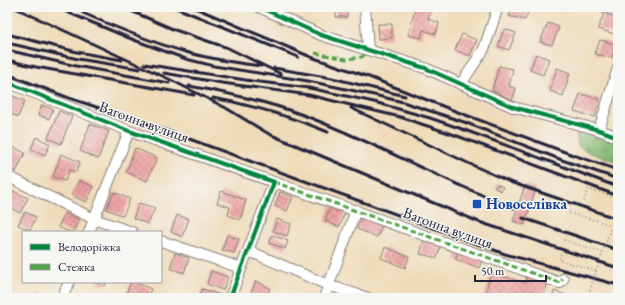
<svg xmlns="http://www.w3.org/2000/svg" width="625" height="305" font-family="'EB Garamond',serif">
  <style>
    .forest { fill: url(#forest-crowns); stroke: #506a54 }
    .building { fill: url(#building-cross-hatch) }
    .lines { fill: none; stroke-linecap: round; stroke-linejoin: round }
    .street-casing { stroke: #887e7a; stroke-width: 12 }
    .path { stroke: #887e7a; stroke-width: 1.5; stroke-dasharray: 1 3; stroke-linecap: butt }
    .street { stroke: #fff; stroke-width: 10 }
    .rail { stroke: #22223b; stroke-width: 3 }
    .path-bridge { stroke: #887e7a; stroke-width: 1.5; stroke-dasharray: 1 3; stroke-linecap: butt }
    .quiet { stroke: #50a245; stroke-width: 3; stroke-dasharray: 6 3; stroke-linecap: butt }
    .cycleway-casing { stroke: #f6f6f2; stroke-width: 6 }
    .cycleway { stroke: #00873e; stroke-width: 4 }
    .transit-dot { fill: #1a4fb4; stroke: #f6f6f2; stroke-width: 1.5 }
    .labels { text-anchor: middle; stroke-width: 3; stroke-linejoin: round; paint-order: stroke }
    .street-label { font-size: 15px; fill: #22223b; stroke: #f6f6f2 }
    .transit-label { font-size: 15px; font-weight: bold; fill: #164399; stroke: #f6f6f2; text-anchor: start }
  </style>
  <defs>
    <pattern id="forest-crowns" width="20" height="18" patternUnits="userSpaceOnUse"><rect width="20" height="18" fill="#7eb26d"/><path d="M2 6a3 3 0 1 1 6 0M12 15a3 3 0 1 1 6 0" fill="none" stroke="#67905b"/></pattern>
    <pattern id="building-cross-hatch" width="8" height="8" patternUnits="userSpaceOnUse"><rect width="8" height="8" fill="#eba1a0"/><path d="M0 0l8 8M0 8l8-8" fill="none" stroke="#c98a8b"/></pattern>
  </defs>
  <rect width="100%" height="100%" fill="#f6f6f2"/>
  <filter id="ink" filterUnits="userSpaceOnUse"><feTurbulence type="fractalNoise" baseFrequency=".025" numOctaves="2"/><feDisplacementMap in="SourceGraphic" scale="8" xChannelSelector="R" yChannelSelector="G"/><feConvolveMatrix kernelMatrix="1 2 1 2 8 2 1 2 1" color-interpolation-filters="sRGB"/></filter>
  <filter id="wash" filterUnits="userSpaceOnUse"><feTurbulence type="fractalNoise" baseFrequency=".012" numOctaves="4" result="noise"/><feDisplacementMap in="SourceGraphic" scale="16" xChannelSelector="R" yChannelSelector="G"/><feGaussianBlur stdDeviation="0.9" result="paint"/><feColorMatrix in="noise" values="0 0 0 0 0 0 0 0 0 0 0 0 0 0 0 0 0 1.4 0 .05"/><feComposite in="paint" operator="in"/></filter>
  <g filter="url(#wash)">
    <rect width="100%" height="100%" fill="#efdbb9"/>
    <!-- forest -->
    <path class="forest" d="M596,130L618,139V162L590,153L578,146L576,133Z"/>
    <g id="blocks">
      <!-- building -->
      <path class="building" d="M336,7H347V17H336Z
        M416,7H431L428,19L439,23L436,34L423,30L421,38L408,35Z
        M478,7H493L490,12Z
        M512,7H530L525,20L509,16Z
        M604,13L618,18V35L598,29Z
        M548,23L559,27L552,45L540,42Z
        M378,24H392V38L379,39Z
        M504,29L516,33L509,50L498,46Z
        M462,34L477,40L470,56L455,50Z
        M600,40L616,44L612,58L595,54Z
        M536,54L549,59L543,75L530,70Z
        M499,66L513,69L509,86L516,89L512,100L492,90Z
        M557,68L570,73L563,96L550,91Z
        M7,94L25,101L18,117L7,112Z
        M580,94L600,99L595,117L574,111Z
        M42,105L53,109L49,119L38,115Z
        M59,111L72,116L61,144L48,138Z
        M90,124L109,131L98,159L80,151Z
        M36,137L50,144L45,155L31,149Z
        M7,144L25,153L16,172L7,168Z
        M135,148L157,158L147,181L126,172Z
        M61,154L80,162L76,172L69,170L65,181L53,177Z
        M79,180L94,187L86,202L71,195Z
        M497,184L503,187L501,191L495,188Z
        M525,185L536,189L524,225L513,221Z
        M9,189L28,198L20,213L7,206V193Z
        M221,191L246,200L240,220L228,215L230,207L217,203Z
        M114,192L130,199L123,216L106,209Z
        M280,192L293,197L287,211L275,206Z
        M139,203L155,208L148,224L133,218Z
        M331,205L346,210L339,227L325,221Z
        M25,212L36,217L30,230L18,225Z
        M65,213L79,220L73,232H70L58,227Z
        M177,215L189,219L182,237L171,232Z
        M362,215L383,223L377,237L357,229Z
        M277,219L291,224L287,236L273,231Z
        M227,235L239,239L234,253L222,250Z
        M272,235L288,241L285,249L269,243Z
        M424,240L441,244L437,258L420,254Z
        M385,247L409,257L405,268L381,258Z
        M459,249L483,257L479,268L455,259Z
        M175,253L189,258L184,273L170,268Z
        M211,271L228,277L223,290L207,284Z
        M491,273L526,283V277L548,282L543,298H484Z
        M256,281L270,288L266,298H256L250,295Z
        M94,282H106L105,286Z
        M131,282H135L151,289L147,298H135L126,294Z
        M202,289L221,295L220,298H199Z
        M554,291L574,298H552Z
        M39,294L48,298H37Z"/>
    </g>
  </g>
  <g filter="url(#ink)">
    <use href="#blocks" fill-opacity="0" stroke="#887e7a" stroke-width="1"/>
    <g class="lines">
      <defs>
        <path id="street" d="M259,7L321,35L425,68L513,107L599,130L618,137
          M365,7L368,50
          M7,82L129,131L560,283L563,279
          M461,84L484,49L498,7
          M599,130L618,68
          M7,176L94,219L132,232
          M89,232L129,131
          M161,241L241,268
          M249,251L328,285L368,298
          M62,298L69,282
          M230,298L274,182
          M324,298L356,210"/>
      </defs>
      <!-- street casing -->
      <use href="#street" class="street-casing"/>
      <!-- path -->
      <path class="path" d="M584,201L588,189L618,198
        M569,213L612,225
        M564,240L603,253
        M561,254L559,260L596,271
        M587,298L591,287"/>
      <!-- street -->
      <use href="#street" class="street"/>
      <!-- rail -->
      <path class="rail" d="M13,7L171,80L226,108L269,134L479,222L618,268
        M55,7L134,40L186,59L214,66L308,81L374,95L403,102L464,122L562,160L618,179
        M122,7L175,30L228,48L281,74
        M174,7L298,57
        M193,7L311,57L369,77L455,111L573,155L618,170
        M83,13C117,28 153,43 189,53C212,59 236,63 261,66
        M7,34L77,52L122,60
        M7,43L78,59L140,69
        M7,50L76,66L169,83
        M7,60L36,67L194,95
        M144,64L252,81L309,88L374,102L430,118L462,129L618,187
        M274,68L332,78L405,96
        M164,73L222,83L309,95L400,117L452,134L618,196
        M7,74L69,98L151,125L505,254L618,285
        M189,86C228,93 266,101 303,115C375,142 442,181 514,208
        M213,98C253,105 291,117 328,132
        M351,108L470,164L510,182L618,219
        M523,218L618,250"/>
      <!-- path-bridge -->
      <path class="path-bridge" d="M591,287L618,207"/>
      <!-- quiet -->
      <path class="quiet" d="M315,53L346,59L362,57L368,50
        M274,182L560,283L563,279"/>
      <defs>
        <path id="cycleway" d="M259,7L321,35L425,68L513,107L599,130L618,137
          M7,82L129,131L274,182L230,298"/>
      </defs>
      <!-- cycleway casing -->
      <use href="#cycleway" class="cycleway-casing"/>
      <!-- cycleway -->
      <use href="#cycleway" class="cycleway"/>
    </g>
  </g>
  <!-- markers -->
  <rect class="transit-dot" x="472" y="199" width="10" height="10" rx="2"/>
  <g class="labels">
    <!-- street labels -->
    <g class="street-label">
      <text transform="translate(144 122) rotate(20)" y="5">Вагонна вулиця</text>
      <text transform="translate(448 228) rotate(20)" y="5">Вагонна вулиця</text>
    </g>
    <!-- transit labels -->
    <g class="transit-label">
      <text x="486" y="209">Новоселівка</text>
    </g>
  </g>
  <!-- margin -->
  <rect width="625" height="305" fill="none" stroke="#f6f6f2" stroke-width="24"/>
  <!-- legend -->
  <rect x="22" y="231" width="140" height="52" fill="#f6f6f2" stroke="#a1a1a9"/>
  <rect x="30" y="244" width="20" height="6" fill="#00873e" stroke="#a1a1a9"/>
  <text x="58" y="251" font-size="12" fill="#22223b">Велодоріжка</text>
  <rect x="30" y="264" width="20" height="6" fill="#50a245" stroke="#a1a1a9"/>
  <text x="58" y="271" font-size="12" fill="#22223b">Стежка</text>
  <!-- scale -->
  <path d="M475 275v6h71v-6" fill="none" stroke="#22223b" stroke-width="2"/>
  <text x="481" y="275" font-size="12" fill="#22223b" stroke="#f6f6f2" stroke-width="3" paint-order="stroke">50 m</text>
</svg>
